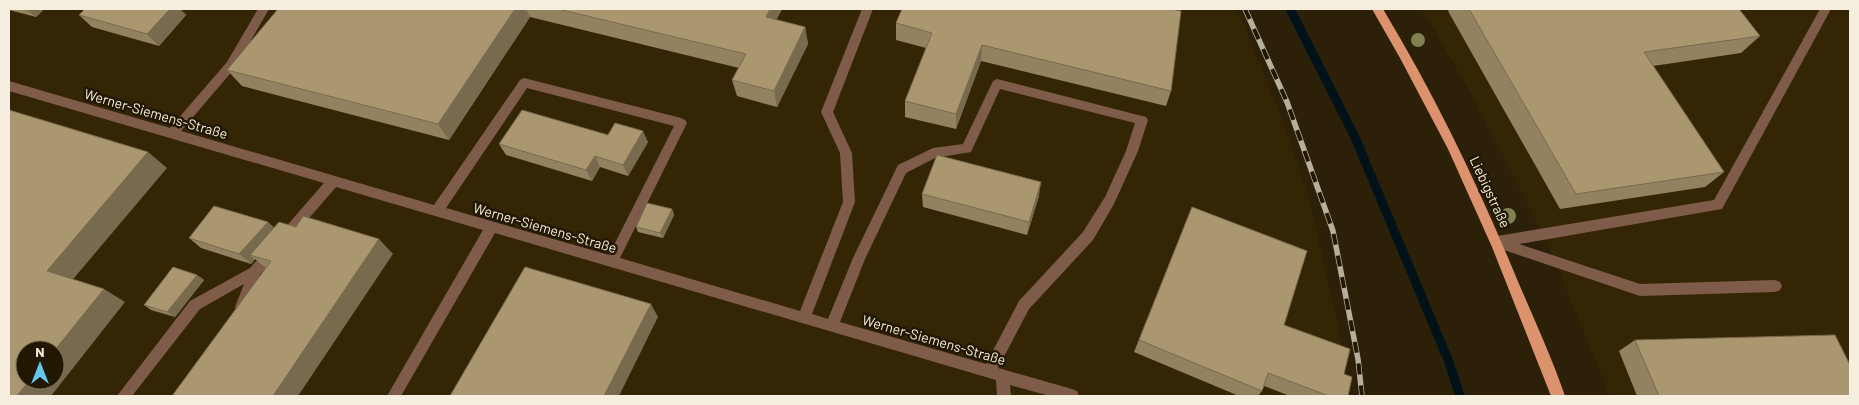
<svg xmlns="http://www.w3.org/2000/svg" width="1859" height="405" font-family="Barlow,sans-serif">
  <style>
    .built { fill: #342604; fill-rule: evenodd }
    .lines { fill: none; stroke-linecap: round; stroke-linejoin: round }
    .stream { stroke: #001219; stroke-width: 9 }
    .minor { fill: #7f5c4a; fill-rule: evenodd }
    .major { fill: #dc936d; fill-rule: evenodd }
    .rail-casing { stroke: #b7ae9c; stroke-width: 5.5 }
    .rail { stroke: #221801; stroke-width: 4; stroke-dasharray: 11; stroke-linecap: butt }
    .tree { fill: #7f8150 }
    .wall { fill: #93825f }
    .shaded-wall { fill: #786a4e }
    .building { fill: #ab976f; stroke: #786a4e }
    .labels { text-anchor: middle; stroke-width: 5; stroke-linejoin: round; paint-order: stroke }
    .street-label { font-size: 14px; fill: #f6efe0; stroke: #221801 }
  </style>
  <rect width="100%" height="100%" fill="#2c2108"/>
  <!-- built -->
  <path class="built" d="M9,9H1233L1244,25L1289,137L1308,196L1339,329L1347,396H9ZM25,350H55V380H25Z
    M1422,9H1850V396H1610L1549,247L1475,100Z"/>
  <g class="lines">
    <!-- stream -->
    <path class="stream" d="M1290,9L1354,135L1449,362L1460,396"/>
    <!-- minor -->
    <path class="minor" d="M258,9H269L235,68L181,131L434,205L520,80L524,78L681,118L685,120L687,123L620,258L800,311L843,202L840,153L821,112L862,9H873L833,112L852,153L855,202L812,314L828,319L853,258L898,165L933,148L963,144L993,81L997,79L1146,117L1148,120L1138,151L1114,204L1093,240L1029,309L998,368L1072,389L1077,391L1079,396H1050L1010,385L1011,396H997L996,380L495,233L401,396H387L483,230L336,187L260,275L247,311L242,313L237,311L235,307L244,284L200,309L132,396H117L190,301L250,268L324,183L9,91V81L170,128L227,62ZM527,88L674,126L609,255L446,208ZM1000,89L1135,123L1126,151L1105,197L1083,232L1019,301L986,364L840,322L865,259L906,173L935,158L971,152Z
      M1820,9H1831L1722,209L1519,244L1640,284L1775,280L1780,282L1782,286L1780,290L1775,292L1640,296L1492,246L1491,242L1492,238L1497,236L1714,200Z"/>
    <!-- major -->
    <path class="major" d="M1372,9H1383C1436,97 1480,189 1519,284C1535,321 1552,358 1565,396H1551L1492,247L1448,149L1400,58Z"/>
    <defs>
      <path id="rail" d="M1245,9L1287,102L1333,231L1358,359L1362,396"/>
    </defs>
    <!-- rail casing -->
    <use href="#rail" class="rail-casing"/>
    <!-- rail -->
    <use href="#rail" class="rail"/>
  </g>
  <!-- trees -->
  <g class="tree">
    <circle cx="1418" cy="40" r="7"/>
    <circle cx="1508" cy="216" r="8"/>
  </g>
  <!-- wall -->
  <path class="wall" d="M9,9H44L36,17L9,10Z
    M85,9H180L186,15L159,46L92,27L79,15Z
    M278,9H782L776,20L805,27L808,44L777,107L737,96L732,80L739,68L530,17L449,140L242,86L227,70Z
    M1450,9H1739L1760,36L1741,53L1653,66L1724,172L1705,187L1560,209L1448,11Z
    M896,23L1171,91L1166,106L981,61L956,129L905,117V101L926,48L896,40Z
    M608,135L648,142L628,176L600,167L592,181L506,155L499,144Z
    M922,194L1039,196L1027,235L923,207Z
    M1192,207L1284,325L1344,374L1348,396H1290L1264,386L1262,391L1258,396H1239L1134,352Z
    M672,209L674,215L663,238L638,232L636,227Z
    M268,222L274,228L393,254L266,268L255,259L251,264L201,248L189,238Z
    M197,275L204,280L175,317L151,310L144,305Z
    M1635,340L1850,396H1637L1619,351Z"/>
  <!-- shaded-wall -->
  <path class="shaded-wall" d="M26,9H44L36,17Z
    M170,9H180L186,15L159,46L147,34Z
    M515,9H526L530,17L449,140L438,124Z
    M770,9H782L769,34L766,17Z
    M805,27L808,44L777,107L774,91Z
    M982,45L981,61L956,129V114Z
    M643,131L648,142L628,176L623,165Z
    M148,152L167,168L69,284L47,271Z
    M595,156L600,167L592,181L586,170Z
    M1041,182L1039,196L1027,235L1029,222Z
    M672,209L674,215L663,238L660,233Z
    M268,222L279,232L250,255L255,259L251,264L239,254Z
    M379,239L393,254L298,396H273Z
    M197,275L204,280L175,317L167,312Z
    M104,289L125,302L51,396H17L30,380H55V350Z
    M651,304L658,317L619,396H604Z"/>
  <!-- building -->
  <path class="building" d="M85,9H170L147,34L79,15Z
    M278,9H515L438,124L227,70Z
    M558,9H770L766,17L805,27L774,91L732,80L746,54Z
    M902,9H1171L1181,11L1171,91L982,45L956,114L905,101L932,33L896,23Z
    M1469,9H1739L1760,36L1644,52L1724,172L1576,194Z
    M9,110L148,152L47,271L104,289L55,350H25V380H30L17,396H9Z
    M522,110L608,135L615,123L643,131L623,165L595,156L586,170L499,144Z
    M937,155L1041,182L1029,222L922,194Z
    M647,203L672,209L660,233L636,227Z
    M214,206L268,222L239,254L189,238Z
    M1192,207L1307,251L1284,325L1350,349L1344,374L1352,377L1348,396H1329L1268,373L1262,391L1139,340Z
    M303,216L379,239L273,396H172L271,261L250,255L279,222L296,227Z
    M173,267L197,275L167,312L144,305Z
    M525,267L651,304L604,396H450Z
    M1835,335L1850,365V396H1659L1635,340Z"/>
  <g class="labels">
    <!-- street labels -->
    <g class="street-label">
      <text transform="translate(156 114) rotate(16)" y="5">Werner-Siemens-Straße</text>
      <text transform="translate(1490 192) rotate(65)" y="5">Liebigstraße</text>
      <text transform="translate(545 228) rotate(16)" y="5">Werner-Siemens-Straße</text>
      <text transform="translate(934 340) rotate(16)" y="5">Werner-Siemens-Straße</text>
    </g>
  </g>
  <!-- border -->
  <rect width="1859" height="405" fill="none" stroke="#f6efe0" stroke-width="20"/>
  <!-- north arrow -->
  <g transform="translate(40 365)"><circle r="24" fill="#221801" stroke="#776e5a"/>
  <path d="M0-4L9 19L0 12L-9 19Z" fill="#68c4f0"/>
  <text y="-8" font-size="14" font-weight="bold" text-anchor="middle" fill="#f6efe0">N</text>
  </g>
</svg>
